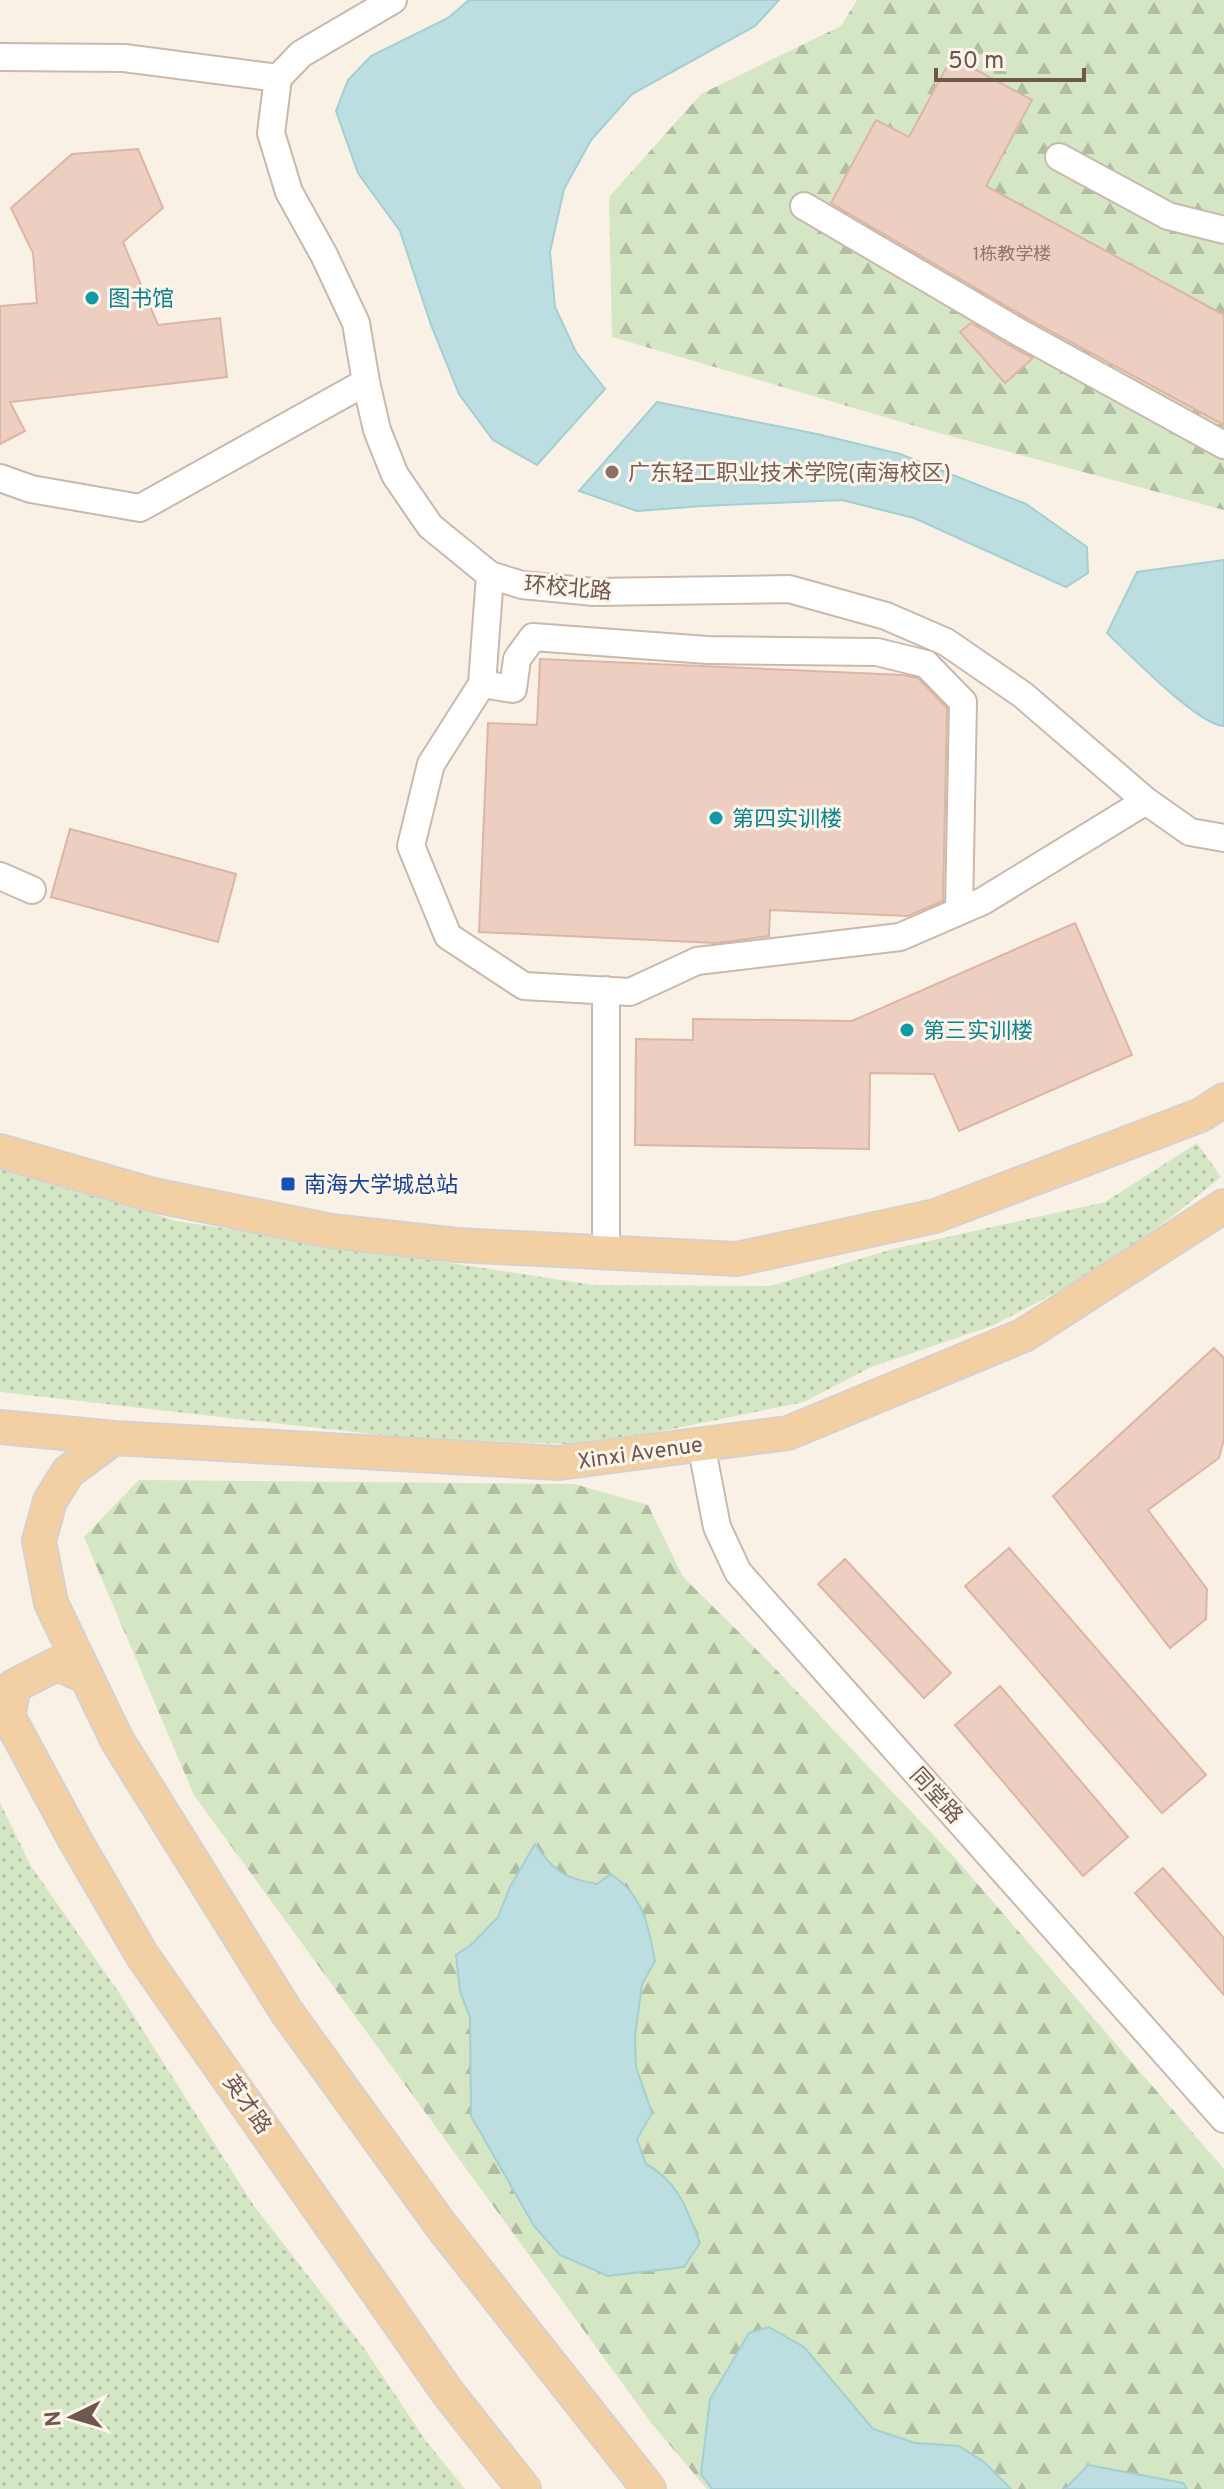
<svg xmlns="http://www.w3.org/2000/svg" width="1224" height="2489" font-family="Overpass,'Noto Sans SC',sans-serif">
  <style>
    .grass { fill: url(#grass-dots) }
    .forest { fill: url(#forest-firs) }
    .water { fill: #bcdee1; stroke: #a3ced2; stroke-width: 2 }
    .building { fill: #eccfc0; stroke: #ddb5a2; stroke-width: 2 }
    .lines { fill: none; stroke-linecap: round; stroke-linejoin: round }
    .minor-casing { stroke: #cab8ad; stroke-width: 30 }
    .major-casing { stroke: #d7d0cd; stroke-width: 36 }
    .minor { stroke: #fff; stroke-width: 26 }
    .major { stroke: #f2d0a4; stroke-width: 32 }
    .culture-dot { fill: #0f9aa8; stroke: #fdf5eb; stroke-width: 3 }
    .education-dot { fill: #8d6e63; stroke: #fdf5eb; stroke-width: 3 }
    .transit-dot { fill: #1a4fb4; stroke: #fdf5eb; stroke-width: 3 }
    .labels { text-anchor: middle; stroke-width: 6; stroke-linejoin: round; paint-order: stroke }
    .number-label { font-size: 18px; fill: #8f756a }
    .culture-label { font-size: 22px; fill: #0d838f; stroke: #fdf5eb; text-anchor: start }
    .education-label { font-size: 22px; fill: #785e54; stroke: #fdf5eb; text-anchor: start }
    .street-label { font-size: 22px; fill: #70574d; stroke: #fdf5eb }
    .transit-label { font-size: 22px; fill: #164399; stroke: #fdf5eb; text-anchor: start }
  </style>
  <defs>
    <pattern id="grass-dots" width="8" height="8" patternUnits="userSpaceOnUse" patternTransform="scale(2)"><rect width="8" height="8" fill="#d5e6c5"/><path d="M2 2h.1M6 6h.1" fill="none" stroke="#b1bda2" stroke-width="1.8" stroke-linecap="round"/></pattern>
    <pattern id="forest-firs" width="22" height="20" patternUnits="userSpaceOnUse" patternTransform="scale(2)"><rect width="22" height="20" fill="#d5e6c5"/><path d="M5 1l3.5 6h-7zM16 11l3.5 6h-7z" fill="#b1bda2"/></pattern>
  </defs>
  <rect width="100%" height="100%" fill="#faf1e6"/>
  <!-- grass -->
  <path class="grass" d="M1197,1143L1221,1177L1173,1216L1082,1279L992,1326L871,1367L804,1402L594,1445L407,1438L0,1392V1164L176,1221L594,1285L770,1286L893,1249L1105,1202Z
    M0,1803L31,1866L120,1994L254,2206L364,2348L426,2441L465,2489H0Z"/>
  <!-- forest -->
  <path class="forest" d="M857,0H1224V510L939,433L612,337L609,197L701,94L841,26Z
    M139,1480L574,1484L648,1505L683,1577L770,1663L956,1859L1224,2169V2489H707L652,2424L194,1795L84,1537Z"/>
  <!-- water -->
  <path class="water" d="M469,0H779L755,26L632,94L591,140L564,189L550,252L555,307L576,352L605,389L537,465L493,440L459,394L431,325L400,231L358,173L336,111L348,80L371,56L448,18Z
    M657,402L817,434L900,454L1026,504L1087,547L1088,573L1066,587L914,518L842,500L703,506L637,511L579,491Z
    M1224,560V726C1198,725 1129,654 1107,633L1137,572Z
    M535,1844C553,1871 566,1879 597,1884L611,1874C644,1896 648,1925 655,1961L642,1984L635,2037L636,2067L652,2113L637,2139L646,2164C679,2182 687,2210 700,2243L684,2267L608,2276L560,2255L534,2226L471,2116L470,2018L460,1991L456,1955L472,1944L498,1917L510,1887Z
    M769,2327L804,2347L873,2429L915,2443L959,2446L984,2462L1011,2489H712L701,2474L710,2399L749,2333Z
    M1088,2465L1183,2483L1187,2489H1065Z"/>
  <!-- building -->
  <path class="building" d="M952,57L1032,100L986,186L1224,315V425L1030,320L831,203L876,120L909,137Z
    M138,149L163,208L123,242L158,325L220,318L227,377L10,402L25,431L0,444V306L37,303L33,253L11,208L72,154Z
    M971,323L1014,348L1033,358L1005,383L960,332Z
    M540,659L903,675L918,678L947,708L943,901L908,916L770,910L769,936L716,943L479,932L488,723L537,725Z
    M70,829L236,874L218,942L51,897Z
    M1075,923L1132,1055L959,1131L934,1074L870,1073L869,1149L635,1145L636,1039L693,1040V1019L852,1021Z
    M1214,1348L1224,1358V1439L1219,1458L1148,1510L1207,1589L1206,1619L1170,1648L1053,1496Z
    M1009,1548L1206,1775L1162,1813L965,1586Z
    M845,1559L951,1673L924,1698L818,1584Z
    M1000,1686L1128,1837L1083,1876L955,1725Z
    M1163,1868L1224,1938V1995L1135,1893Z"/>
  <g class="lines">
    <defs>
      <path id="minor" d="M393,0L301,54L278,78L271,133L289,192L324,255L356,323L366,382L377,430L395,475L430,526L490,575L522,585L594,592L789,589L886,616L946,642L1023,695L1146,801L1190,832L1224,838
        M0,57L124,58L278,78
        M1059,157L1168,216L1224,230
        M804,206L1022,334L1224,445
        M0,478L31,489L140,508L366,382
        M490,575L482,684L431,764L411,846L448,936L524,986L630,992L697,961L900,937L983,901L1146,801
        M482,684L513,689L517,659L533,637L707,650L877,652L926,664L963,702L959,911
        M0,876L32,890
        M606,990V1252
        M701,1444L717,1527L738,1572L1224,2119"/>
      <path id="major" d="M0,1151L153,1195L331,1231L457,1245L737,1259L935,1216L1201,1115L1224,1100
        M0,1427L114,1438L559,1463L788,1433L1024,1335L1224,1206
        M114,1438L68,1472L50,1501L39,1541L51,1603L117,1740L286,2011L443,2228L649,2489
        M0,1701L75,1840L142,1955L448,2393L524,2489
        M8,1718L14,1686L57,1664L87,1677"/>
    </defs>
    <!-- minor casing -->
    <use href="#minor" class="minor-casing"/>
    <!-- major casing -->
    <use href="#major" class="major-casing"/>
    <!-- minor -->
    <use href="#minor" class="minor"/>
    <!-- major -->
    <use href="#major" class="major"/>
  </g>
  <!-- markers -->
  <g class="culture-dot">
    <circle cx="92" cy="298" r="8"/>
    <circle cx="716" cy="818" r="8"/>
    <circle cx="907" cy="1030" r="8"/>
  </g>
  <circle class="education-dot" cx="612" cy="472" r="8"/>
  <rect class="transit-dot" x="280" y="1176" width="16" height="16" rx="4"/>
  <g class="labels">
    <!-- number labels -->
    <g class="number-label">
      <text x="1012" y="260">1栋教学楼</text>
    </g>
    <!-- culture labels -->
    <g class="culture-label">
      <text x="108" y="306">图书馆</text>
      <text x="732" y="826">第四实训楼</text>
      <text x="923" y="1038">第三实训楼</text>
    </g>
    <!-- education labels -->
    <g class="education-label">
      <text x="628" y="480">广东轻工职业技术学院(南海校区)</text>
    </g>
    <!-- street labels -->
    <g class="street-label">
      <text transform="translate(568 587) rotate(5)" y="8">环校北路</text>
      <text transform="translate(640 1452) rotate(-8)" y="8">Xinxi Avenue</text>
      <text transform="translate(937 1795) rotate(48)" y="8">同堂路</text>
      <text transform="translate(248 2104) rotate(55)" y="8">英才路</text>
    </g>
    <!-- transit labels -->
    <g class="transit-label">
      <text x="304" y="1192">南海大学城总站</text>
    </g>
  </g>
  <!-- north arrow -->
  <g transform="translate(72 2417) rotate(265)" stroke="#fdf5eb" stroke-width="6" paint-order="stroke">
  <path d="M0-6L14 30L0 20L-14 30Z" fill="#70574d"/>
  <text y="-12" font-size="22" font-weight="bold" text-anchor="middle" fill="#70574d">N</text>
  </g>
  <!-- scale -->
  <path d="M936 68v12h148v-12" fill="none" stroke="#70574d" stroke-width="4"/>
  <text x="948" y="68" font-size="24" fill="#70574d" stroke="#fdf5eb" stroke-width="6" paint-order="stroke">50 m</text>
</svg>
